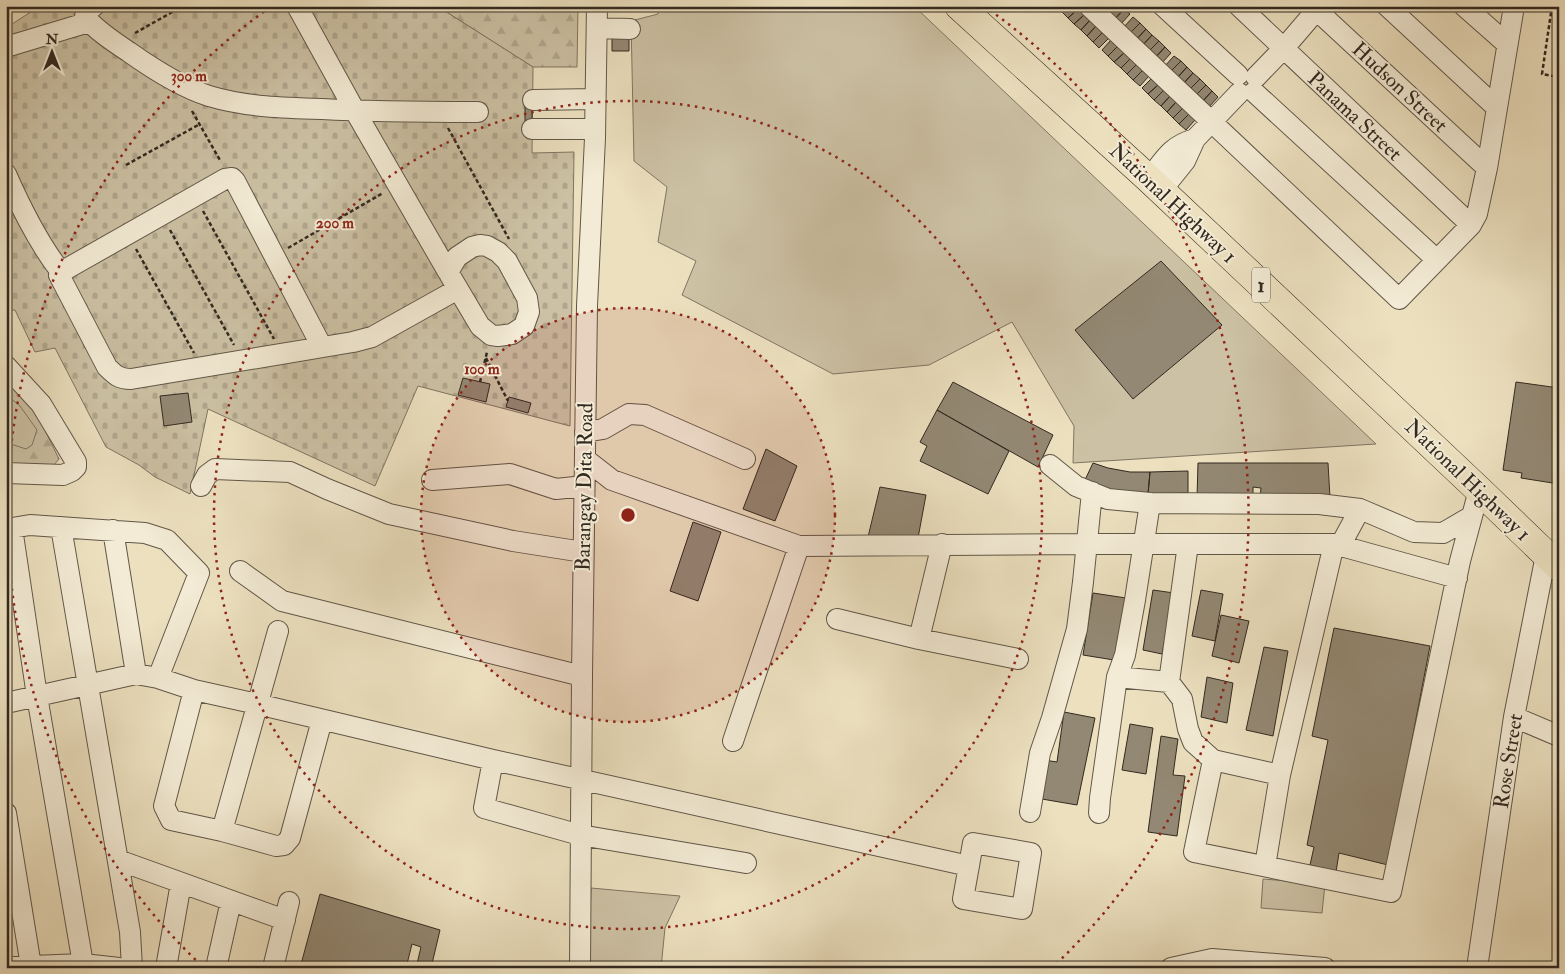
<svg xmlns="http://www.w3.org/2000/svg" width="1565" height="974" font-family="'IM FELL Double Pica',serif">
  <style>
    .green { fill: #ccc1a4; stroke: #7f7562 }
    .forest { fill: url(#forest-firs); stroke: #7f7562 }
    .cemetery { fill: url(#cemetery-stones); stroke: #7f7562 }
    .building { fill: #938873; stroke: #322920 }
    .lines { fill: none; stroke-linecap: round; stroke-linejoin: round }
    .minor-casing { stroke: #605748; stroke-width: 22 }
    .highway-casing { stroke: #322920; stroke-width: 29 }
    .path { stroke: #322920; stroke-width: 2.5; stroke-dasharray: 4 2.5; stroke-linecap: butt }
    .minor { stroke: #f3ebd5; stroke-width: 20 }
    .highway { stroke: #ece0bf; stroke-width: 28 }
    .ring { fill: none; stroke: #8f2418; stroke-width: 2.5; stroke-dasharray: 2.5 5 }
    .labels { text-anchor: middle; stroke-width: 4; stroke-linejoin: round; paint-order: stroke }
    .shield { fill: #f3ebd5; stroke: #6c6356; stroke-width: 1 }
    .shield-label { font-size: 20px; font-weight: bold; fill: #322920 }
    .street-label { font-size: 21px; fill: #322920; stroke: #f3ebd5 }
    .centre { fill: #8f2418; stroke: #f3ebd5; stroke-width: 2.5 }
    .ring-label { font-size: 15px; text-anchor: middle; font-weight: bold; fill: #8f2418; stroke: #f3ebd5; stroke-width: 4; stroke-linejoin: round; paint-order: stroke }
  </style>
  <defs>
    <pattern id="forest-firs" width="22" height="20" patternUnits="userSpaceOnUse" patternTransform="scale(1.25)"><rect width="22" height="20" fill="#ccc1a4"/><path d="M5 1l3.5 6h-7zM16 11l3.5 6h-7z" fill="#b0a68d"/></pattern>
    <pattern id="cemetery-stones" width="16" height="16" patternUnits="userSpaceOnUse" patternTransform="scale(1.25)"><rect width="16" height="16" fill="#ccc1a4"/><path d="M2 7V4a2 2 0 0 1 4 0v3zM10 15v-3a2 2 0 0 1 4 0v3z" fill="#b0a68d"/></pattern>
  </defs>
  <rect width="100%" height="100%" fill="#ece0bf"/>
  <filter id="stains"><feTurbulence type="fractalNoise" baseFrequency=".004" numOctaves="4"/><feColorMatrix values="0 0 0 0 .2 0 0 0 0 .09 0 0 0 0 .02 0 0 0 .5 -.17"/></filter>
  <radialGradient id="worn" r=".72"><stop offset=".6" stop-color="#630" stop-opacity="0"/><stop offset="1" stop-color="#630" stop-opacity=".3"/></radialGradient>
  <!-- green -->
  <path class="green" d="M659,6H914L1376,444L1073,463L1074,426L1012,322L929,365L833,374L682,295L696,261L658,242L667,187L634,161L631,21L658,14Z
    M6,380L14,387L59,459L6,463Z
    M1263,879L1325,884L1322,913L1261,908Z
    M591,888L680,896L665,928L661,968H588Z"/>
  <!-- forest -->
  <path class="forest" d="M437,6H578L577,67H533Z
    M14,387L35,410L59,459L53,466L6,463L7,445H14L26,449L32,445L37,430L20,406L9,397L10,391Z"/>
  <!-- cemetery -->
  <path class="cemetery" d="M40,6H437L533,67L532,153L574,152L570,426L418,386L375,486L208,409L190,494L155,477L139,465L106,447L55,348L35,352L15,310L6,311V28Z"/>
  <!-- building -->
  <path class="building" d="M1068,6H1075L1078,9L1068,18L1062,12Z
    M1115,6H1122L1124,9L1114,20L1108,14Z
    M1078,9L1084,15L1074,24L1068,18Z
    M1124,9L1130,14L1120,25L1114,20Z
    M1084,15L1090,20L1081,30L1074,24Z
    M1133,17L1140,23L1129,34L1123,28Z
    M1090,20L1096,26L1087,36L1081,30Z
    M1140,23L1146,29L1136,40L1129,34Z
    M1096,26L1103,32L1093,42L1087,36Z
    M1146,29L1152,35L1142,46L1136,40Z
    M612,30H629V51H612Z
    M1103,32L1109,38L1099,48L1093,42Z
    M1152,35L1159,41L1148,52L1142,46Z
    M1111,40L1118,46L1108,56L1102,50Z
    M1159,41L1165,47L1155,58L1148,52Z
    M1118,46L1124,53L1114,62L1108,56Z
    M1165,47L1171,53L1161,64L1155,58Z
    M1124,53L1130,59L1121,68L1114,62Z
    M1174,56L1181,61L1170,72L1164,67Z
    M1130,59L1137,64L1127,74L1121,68Z
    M1181,61L1187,67L1177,78L1170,72Z
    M1137,64L1143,70L1133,80L1127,74Z
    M1187,67L1193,73L1183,84L1177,78Z
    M1143,70L1149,76L1140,86L1133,80Z
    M1193,73L1200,79L1189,90L1183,84Z
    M1151,79L1158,85L1148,94L1142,88Z
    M1200,79L1206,85L1195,96L1189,90Z
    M1158,85L1164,90L1154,100L1148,94Z
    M1206,85L1212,91L1202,102L1195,96Z
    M1164,90L1170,96L1161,106L1154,100Z
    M1212,91L1218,97L1208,108L1202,102Z
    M1170,96L1176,102L1167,112L1161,106Z
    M1176,102L1183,108L1173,118L1167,112Z
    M525,105H532V123H525Z
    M1183,108L1189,114L1179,124L1173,118Z
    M1189,114L1195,120L1186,130L1179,124Z
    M1161,261L1222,325L1133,399L1075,330Z
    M463,378L490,384L486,402L458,395Z
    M953,382L1053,435L1038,467L937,410Z
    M1516,382L1559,388V484L1521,478L1522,473L1503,470Z
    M188,393L192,422L164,426L160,396Z
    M509,397L531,403L528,413L506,407Z
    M937,410L1009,451L988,494L920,461L927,446L920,442Z
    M766,449L797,466L775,521L743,509Z
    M1093,463L1108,468L1130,472H1150L1148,494L1103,491L1084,482Z
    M1198,463H1328L1330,498L1260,499L1261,488L1253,487V498H1197Z
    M1188,471V493L1148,494L1150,472Z
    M880,487L926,495L918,538L868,537Z
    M693,522L721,532L698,601L670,591Z
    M1153,590L1174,593L1162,654L1143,650Z
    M1201,590L1223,594L1215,641L1192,636Z
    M1093,593L1126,598L1114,660L1083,655Z
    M1221,615L1249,621L1239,663L1212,656Z
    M1334,628L1430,646L1388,865L1339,853L1336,872L1310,865L1314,847L1307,845L1328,740L1312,736Z
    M1264,647L1288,651L1273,736L1246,730Z
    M1207,677L1233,683L1227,723L1201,717Z
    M1064,712L1095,718L1077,805L1036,798L1044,760L1057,762Z
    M1130,724L1153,728L1146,774L1122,770Z
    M1161,736L1178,739L1173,775L1185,776L1177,836L1148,832Z
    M320,894L440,930L431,968H416L421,947L412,944L406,968H300Z"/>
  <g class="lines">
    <defs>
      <path id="minor" d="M94,6L86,12L85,17C97,31 114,42 129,52C153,69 181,87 209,96C246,107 284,108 322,109C374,112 426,112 478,112
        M297,6L355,111L448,272L480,326L491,335L498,336L512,334L524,326L529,312L527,298L507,261L498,252L487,246L480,245L472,247L457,257L448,272
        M1089,6L1399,299L1471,225L1477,214L1487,168L1514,6
        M1163,6L1238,75
        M1239,6L1471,225
        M1312,6L1487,168
        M1387,6L1497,108
        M1464,6L1507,44
        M597,28L630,29
        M6,47L89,22
        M1256,77L1284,48L1320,6
        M1254,92L1437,260
        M533,100L595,99
        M532,129H595
        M6,174C21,208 38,243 61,272
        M1149,179C1164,160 1170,146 1195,139
        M1161,191L1185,161L1195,139L1239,93
        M322,347L235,181L232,178L225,179L61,272L59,275L107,367C115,375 119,379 131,379L353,342L372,337L458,289
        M6,366L41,404L76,462V467L72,471L63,475L6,473
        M585,432L603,429L629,414L645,415L745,459
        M585,459L612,480L799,546L1086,544H1334L1457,578
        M1050,465L1076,486L1108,499L1150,503L1319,504L1360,509L1414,532L1443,533L1472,516
        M432,480L510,474L556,489L584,486
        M201,486L207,475L215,469L290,472L327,489L389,514L513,541L583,552
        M61,527L130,932L132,968
        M12,528L37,696L83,964
        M6,529L30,525L145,533L167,540L199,573L158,678
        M113,530L136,674
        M1188,544L1169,682L1182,699L1188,729L1193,742L1213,760L1280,775
        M1340,546L1360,509
        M240,571L282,601L582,676
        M837,619L919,639L1018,659
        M919,639L942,544
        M1117,677L1169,682
        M194,690L164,806L171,820L222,831L276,846L284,845L290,838L322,720
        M6,703L136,674L158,678L194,690L257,704L493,760L969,866
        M1514,717L1559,736
        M733,741L799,546
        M493,760L484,808L580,835L746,863
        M1213,760L1194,852L1391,892L1460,561L1479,490
        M1030,812L1040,753L1052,718L1077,629L1083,582L1092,492
        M6,813L31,966
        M1099,813L1100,798L1117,677L1125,655L1135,600L1150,503
        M222,831L278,631
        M973,843L1031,853L1022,909L963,899Z
        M118,860L285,920
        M1265,866L1280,775L1334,544
        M6,967L83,964L119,968
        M166,968L181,883
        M216,968L231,901
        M273,968L289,902
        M580,968L582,676L587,306L595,138L597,6
        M1171,968L1212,959L1325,968
        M1477,968L1514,717L1546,555"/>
      <path id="highway" d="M959,6L1149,179L1479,490L1559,567"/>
    </defs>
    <!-- minor casing -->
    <use href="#minor" class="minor-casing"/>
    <!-- highway casing -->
    <use href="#highway" class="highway-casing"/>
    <!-- path -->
    <path class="path" d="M1552,6L1542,74L1559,77
      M135,33L183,6
      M192,111L221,162
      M448,128L509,239
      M126,165L200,124
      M203,211L274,339
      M170,230L234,345
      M288,248L383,193
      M136,249L194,353
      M486,358L508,401
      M480,382L487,352"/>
    <!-- minor -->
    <use href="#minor" class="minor"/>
    <!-- highway -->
    <use href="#highway" class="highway"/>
  </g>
  <!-- distance rings -->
  <circle cx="628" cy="515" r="207" fill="#8f2418" fill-opacity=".12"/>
  <g class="ring">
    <circle cx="628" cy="515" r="207"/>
    <circle cx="628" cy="515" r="414"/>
    <path d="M201 965A621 621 0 0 1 272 6M984 6A621 621 0 0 1 1055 965"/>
  </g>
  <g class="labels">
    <!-- shield labels -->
    <rect class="shield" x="1252" y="267.5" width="18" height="35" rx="4"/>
    <g class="shield-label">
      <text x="1261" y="292">1</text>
    </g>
    <!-- street labels -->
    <g class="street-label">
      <text transform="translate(1400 87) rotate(43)" y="7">Hudson Street</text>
      <text transform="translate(1355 116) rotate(43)" y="7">Panama Street</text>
      <text transform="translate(1173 203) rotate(43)" y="7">National Highway 1</text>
      <text transform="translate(1468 480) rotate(44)" y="7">National Highway 1</text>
      <text transform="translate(584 487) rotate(-89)" y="7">Barangay Dita Road</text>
      <text transform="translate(1508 761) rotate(-81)" y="7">Rose Street</text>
    </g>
  </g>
  <circle cx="628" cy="515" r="8" class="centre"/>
  <g class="ring-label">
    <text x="189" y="81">300 m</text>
    <text x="335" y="228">200 m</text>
    <text x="482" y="374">100 m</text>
  </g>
  <!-- margin -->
  <rect width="1565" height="974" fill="none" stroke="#ece0bf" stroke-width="25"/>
  <rect x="8" y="8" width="1550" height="959" fill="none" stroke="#322920" stroke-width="2.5"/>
  <rect x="12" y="12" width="1540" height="949" fill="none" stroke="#322920"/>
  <!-- north arrow -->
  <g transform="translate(52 52)" stroke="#f3ebd5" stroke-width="4" paint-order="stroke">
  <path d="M0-4L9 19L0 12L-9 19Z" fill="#322920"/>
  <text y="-8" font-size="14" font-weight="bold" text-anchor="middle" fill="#322920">N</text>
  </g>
  <rect width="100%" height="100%" filter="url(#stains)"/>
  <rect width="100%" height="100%" fill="url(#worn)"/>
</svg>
